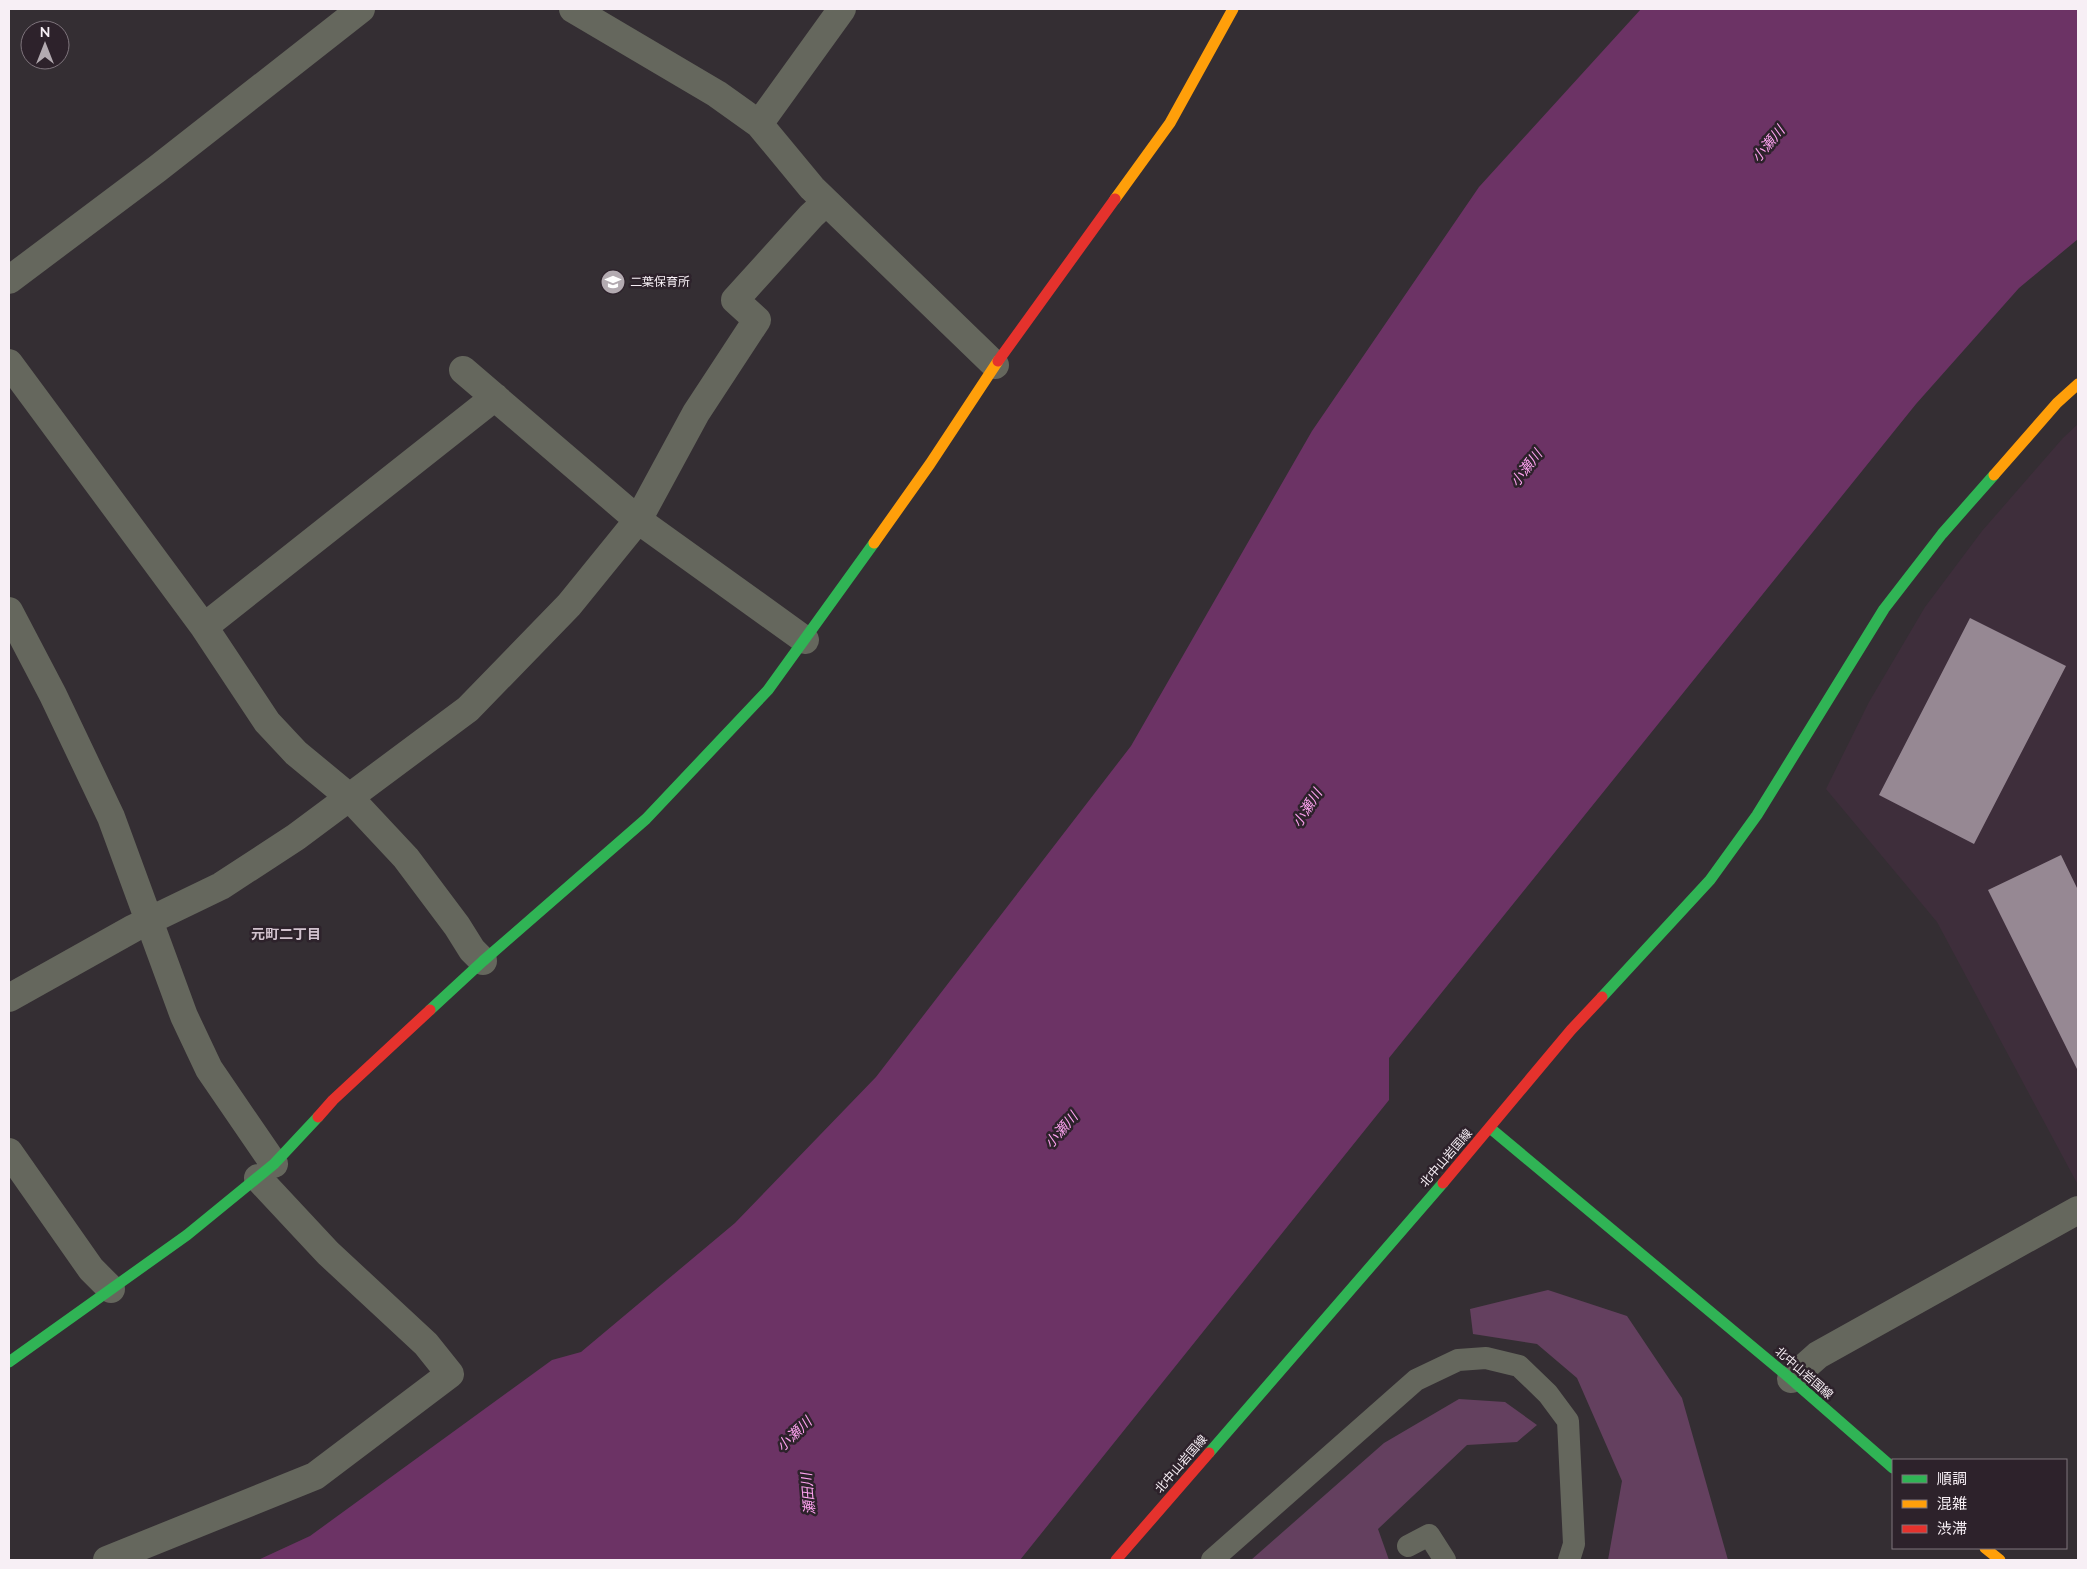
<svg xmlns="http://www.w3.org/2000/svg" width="2087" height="1569" font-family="Mulish,'Noto Sans JP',sans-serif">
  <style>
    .built { fill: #3e2e3b }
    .green { fill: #64405f }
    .water { fill: #6c3365 }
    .building { fill: #968893 }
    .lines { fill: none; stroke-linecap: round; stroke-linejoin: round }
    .lane { stroke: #65675d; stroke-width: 22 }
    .street { stroke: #65675d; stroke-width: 28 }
    .fast { stroke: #30b455; stroke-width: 11 }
    .slow { stroke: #ff9f0a; stroke-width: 11 }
    .jam { stroke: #e5322d; stroke-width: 11 }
    .labels { text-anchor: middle; stroke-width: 5; stroke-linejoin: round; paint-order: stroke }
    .poi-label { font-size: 12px; fill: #f7eff5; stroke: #2d222b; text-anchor: start }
    .street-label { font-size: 12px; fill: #f7eff5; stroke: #2d222b }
    .water-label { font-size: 14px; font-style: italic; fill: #fea3f0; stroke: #2d222b }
    .neighbourhood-label { font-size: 14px; font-weight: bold; fill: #d1c2ce; stroke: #2d222b }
  </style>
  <rect width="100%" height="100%" fill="#342e33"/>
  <!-- built -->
  <path class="built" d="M2078,424V1185L1937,922L1826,789L1869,702L1925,607L1982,531L2063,438Z"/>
  <!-- green -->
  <path class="green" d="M1548,1290L1627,1316L1682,1398L1728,1560H1608L1622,1481L1577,1378L1537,1344L1473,1334L1470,1309Z
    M1459,1399L1505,1402L1537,1425L1517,1442L1467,1445L1378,1529L1389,1560H1251L1384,1443Z"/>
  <!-- water -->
  <path class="water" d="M1641,9H2078V239L2019,288L1916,404L1389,1058V1100L1020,1560H258L310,1536L552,1360L581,1352L735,1223L876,1077L1131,746L1312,431L1479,187Z"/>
  <!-- building -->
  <path class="building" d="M1970,618L2066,666L1974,844L1879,795Z
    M2061,855L2078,890V1071L1988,890Z"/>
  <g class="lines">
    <!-- lane -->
    <path class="lane" d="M1408,1546L1429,1535L1445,1560
      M1212,1560L1416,1380L1458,1360L1486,1358L1519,1366L1548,1394L1568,1421L1574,1544L1569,1560"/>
    <!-- street -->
    <path class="street" d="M573,9L717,94L759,124L812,188L995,365
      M759,124L842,9
      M9,280L157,169L361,9
      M9,363L204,627L267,722L296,753L348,796L406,858L457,926L472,950L483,961
      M463,370L638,520L805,640
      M9,611L53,695L111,817L184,1016L209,1069L274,1164
      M204,627L495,397
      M9,998L134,928L221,886L296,837L468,709L569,605L638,520L696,413L757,320L735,300L811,216L826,202
      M9,1152L91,1269L111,1289
      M1791,1379L1818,1355L2078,1210
      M107,1560L315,1476L450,1374L426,1344L328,1253L258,1178"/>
    <!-- fast -->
    <path class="fast" d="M1602,997L1710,880L1757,815L1884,609L1942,534L1994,475
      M430,1010L483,961L646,819L768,690L874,543
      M1490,1128L1791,1379L1893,1468
      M9,1362L187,1235L274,1164L318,1117
      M1209,1453L1443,1183"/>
    <!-- slow -->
    <path class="slow" d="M1115,199L1170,123L1233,9
      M1994,475L2057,403L2078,384
      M874,543L930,464L998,361
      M1985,1548L2000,1560"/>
    <!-- jam -->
    <path class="jam" d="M998,361L1115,199
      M318,1117L333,1100L430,1010
      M1443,1183L1571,1030L1602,997
      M1116,1560L1209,1453"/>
  </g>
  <!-- icons -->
  <defs>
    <symbol id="school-disc" viewBox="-11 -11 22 22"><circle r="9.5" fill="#b3abb1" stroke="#2d222b"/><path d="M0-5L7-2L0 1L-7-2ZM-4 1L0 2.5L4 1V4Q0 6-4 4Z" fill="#fff"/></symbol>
  </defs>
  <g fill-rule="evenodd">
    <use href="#school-disc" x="599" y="268" width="28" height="28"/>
  </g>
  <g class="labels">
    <!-- poi labels -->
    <g class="poi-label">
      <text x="630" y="286">二葉保育所</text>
    </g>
    <!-- street labels -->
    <g class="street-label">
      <text transform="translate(1446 1158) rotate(-49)" y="4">北中山岩国線</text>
      <text transform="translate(1804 1373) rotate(41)" y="4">北中山岩国線</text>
      <text transform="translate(1181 1464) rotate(-49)" y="4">北中山岩国線</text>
    </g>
    <!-- water labels -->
    <g class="water-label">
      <text transform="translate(1768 144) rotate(-50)" y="5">小瀬川</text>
      <text transform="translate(1526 468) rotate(-53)" y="5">小瀬川</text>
      <text transform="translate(1307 808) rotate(-58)" y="5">小瀬川</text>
      <text transform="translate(1061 1130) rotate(-49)" y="5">小瀬川</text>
      <text transform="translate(794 1434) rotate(-44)" y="5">小瀬川</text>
      <text transform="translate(808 1494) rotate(-95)" y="5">瀬田川</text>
    </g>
    <!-- neighbourhood labels -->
    <g class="neighbourhood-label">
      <text x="286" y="939">元町二丁目</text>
    </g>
  </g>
  <!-- border -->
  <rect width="2087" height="1569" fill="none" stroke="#f7eff5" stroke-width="20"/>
  <!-- legend -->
  <rect x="1892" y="1459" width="175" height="90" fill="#2d222b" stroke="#7e747c"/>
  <rect x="1902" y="1475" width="25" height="8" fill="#30b455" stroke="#7e747c"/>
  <text x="1937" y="1484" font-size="15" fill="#f7eff5">順調</text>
  <rect x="1902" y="1500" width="25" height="8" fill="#ff9f0a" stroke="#7e747c"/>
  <text x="1937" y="1509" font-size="15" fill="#f7eff5">混雑</text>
  <rect x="1902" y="1525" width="25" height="8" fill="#e5322d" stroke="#7e747c"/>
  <text x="1937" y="1534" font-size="15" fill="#f7eff5">渋滞</text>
  <!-- north arrow -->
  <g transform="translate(45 45)"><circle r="24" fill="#2d222b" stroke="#7e747c"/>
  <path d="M0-4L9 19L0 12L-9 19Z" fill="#b3abb1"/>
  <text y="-8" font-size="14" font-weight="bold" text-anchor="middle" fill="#f7eff5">N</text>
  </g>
</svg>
